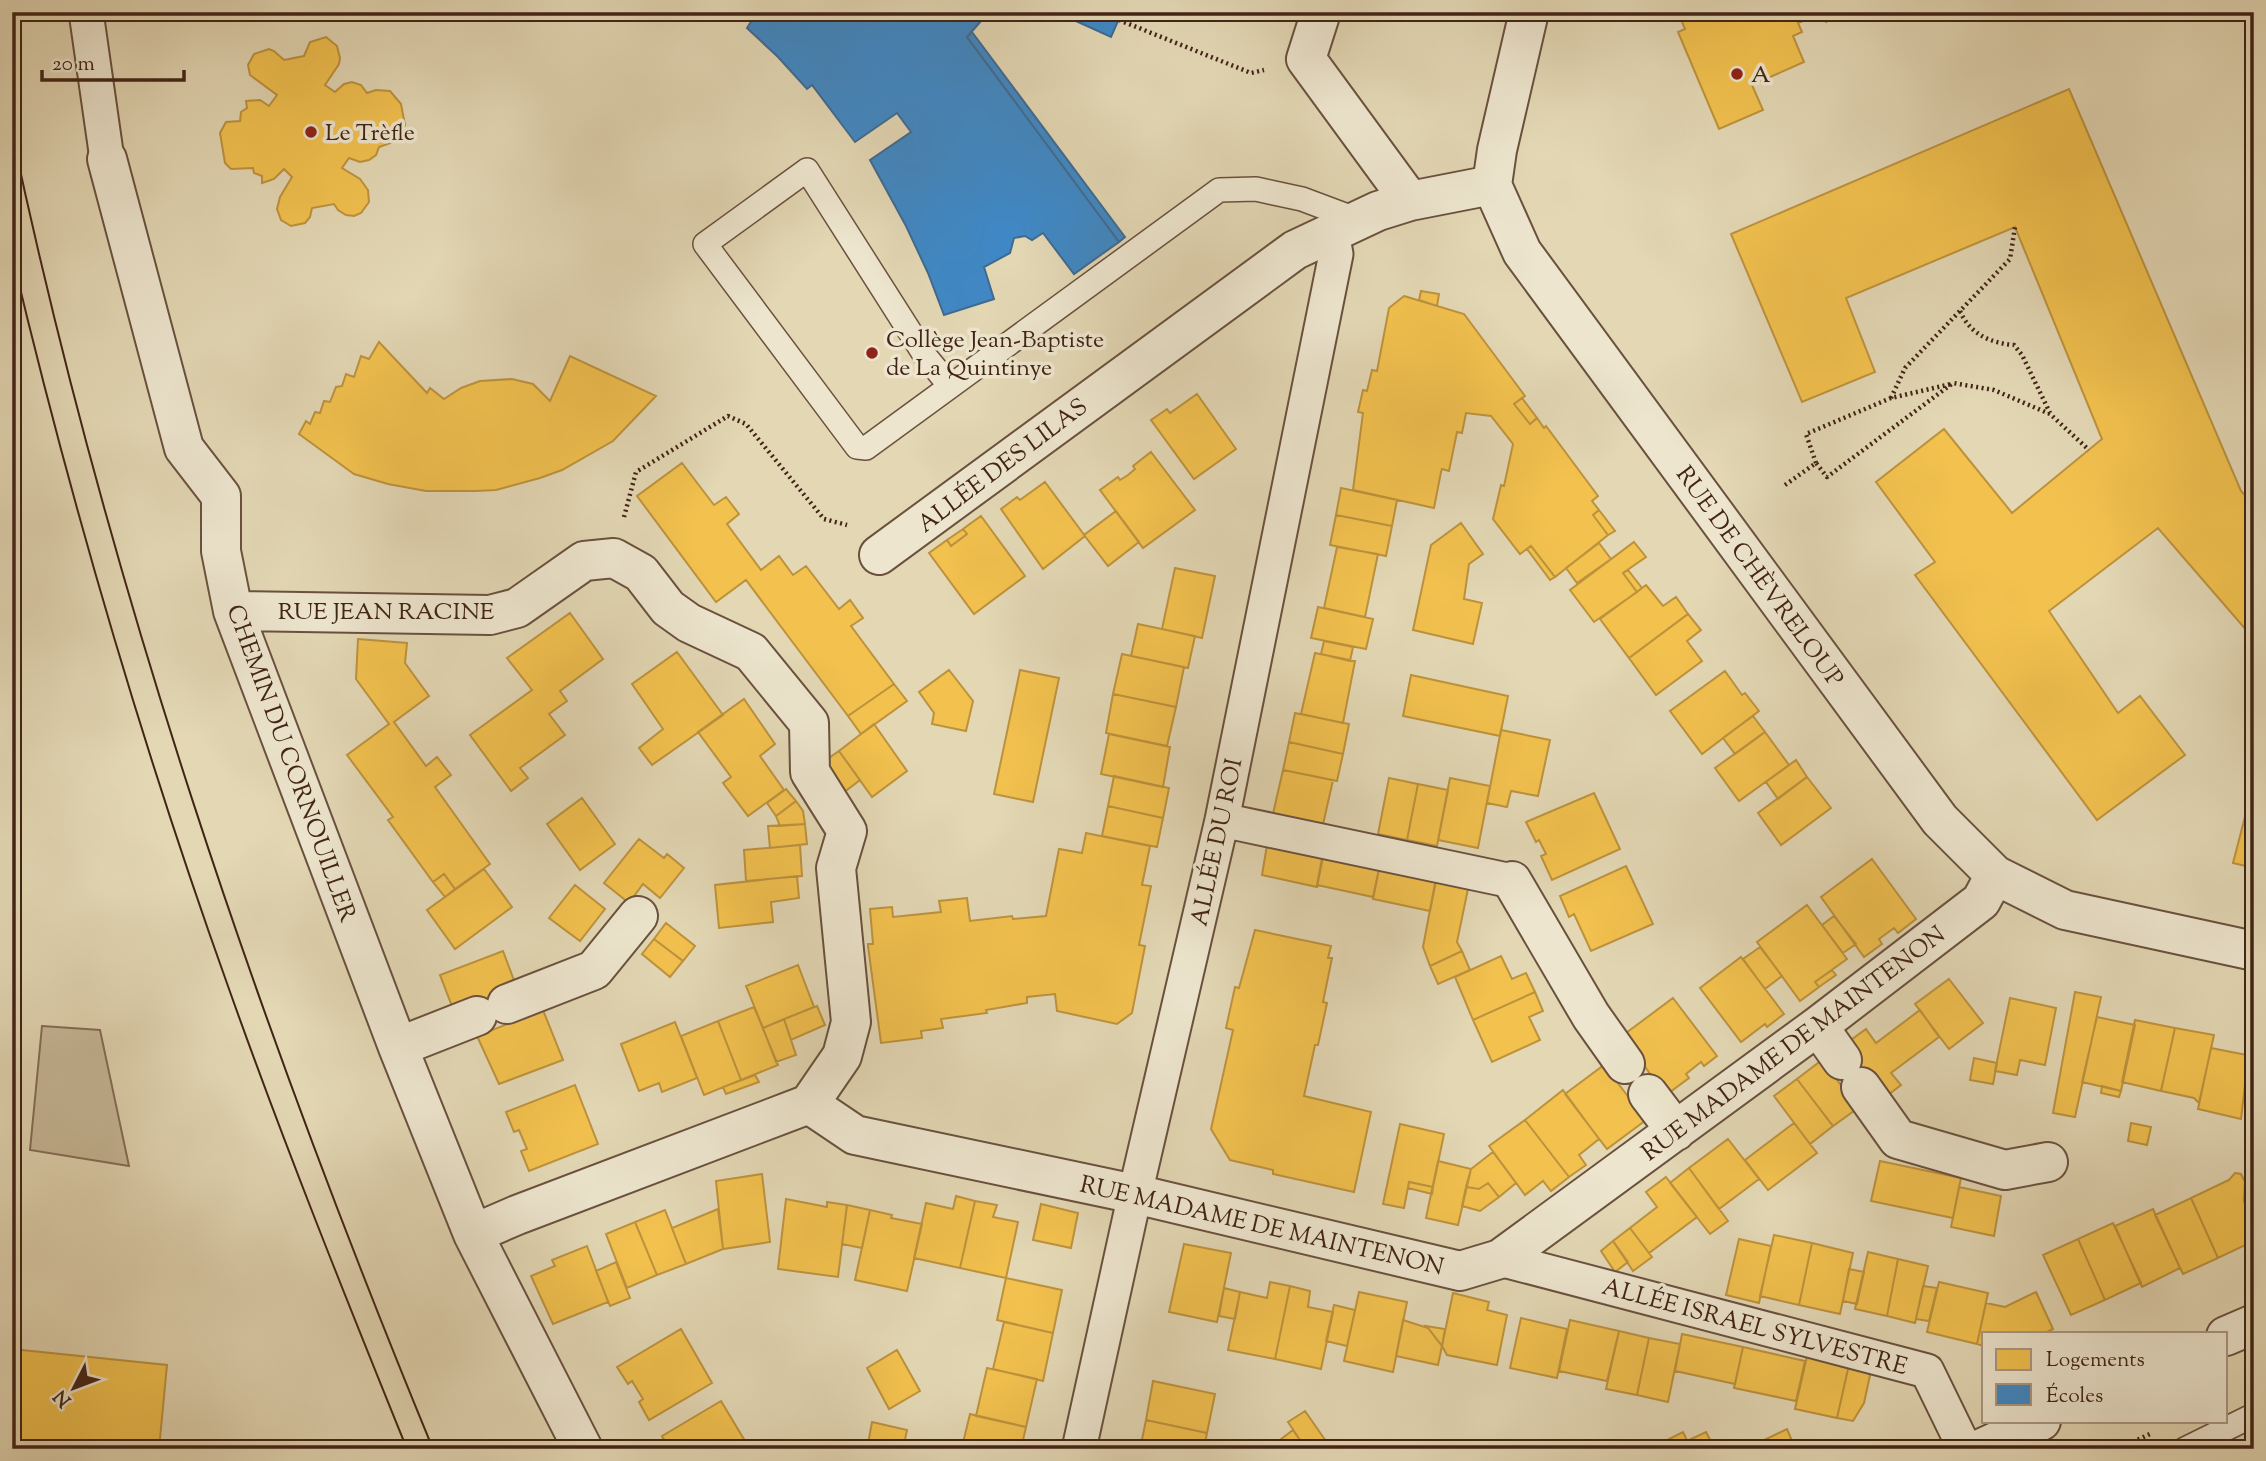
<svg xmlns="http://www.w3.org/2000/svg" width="2266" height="1461" font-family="'Sorts Mill Goudy',serif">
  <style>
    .green { fill: #c8b999; stroke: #856e58; stroke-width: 2 }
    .homes { fill: #f2c14e; stroke: #bd923d; stroke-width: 2 }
    .schools { fill: #3f88c5; stroke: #406a90; stroke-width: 2 }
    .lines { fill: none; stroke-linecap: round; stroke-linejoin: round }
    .service-casing { stroke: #6a513e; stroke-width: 26 }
    .pedestrian-casing { stroke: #6a513e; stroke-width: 37 }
    .minor-casing { stroke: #6a513e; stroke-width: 42 }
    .tertiary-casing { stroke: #6a513e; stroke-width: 42 }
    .path { stroke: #422416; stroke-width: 4.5; stroke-dasharray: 2 3.5; stroke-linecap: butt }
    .service { stroke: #ede5ce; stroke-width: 23 }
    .pedestrian { stroke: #ede5ce; stroke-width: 33 }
    .minor { stroke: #ede5ce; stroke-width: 38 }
    .tertiary { stroke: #ede5ce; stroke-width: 38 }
    .tram { stroke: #422416; stroke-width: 2 }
    .poi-dot { fill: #8f2418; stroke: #ede5ce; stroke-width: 2.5 }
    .labels { text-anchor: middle; stroke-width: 7; stroke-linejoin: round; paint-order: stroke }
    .poi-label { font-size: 24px; fill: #422416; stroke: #ede5ce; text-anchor: start }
    .street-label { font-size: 24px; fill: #422416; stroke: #ede5ce }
  </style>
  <rect width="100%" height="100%" fill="#e3d7b4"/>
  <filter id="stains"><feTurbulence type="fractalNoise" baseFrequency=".00286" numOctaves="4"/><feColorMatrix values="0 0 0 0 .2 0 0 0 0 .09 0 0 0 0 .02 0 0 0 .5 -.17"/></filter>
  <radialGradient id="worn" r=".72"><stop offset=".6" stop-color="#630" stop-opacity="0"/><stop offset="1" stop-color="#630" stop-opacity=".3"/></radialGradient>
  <!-- green -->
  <path class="green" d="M42,1026L100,1030L129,1166L30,1150Z"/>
  <!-- homes -->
  <path class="homes" d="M1678,12H1848L1826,22L1822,13L1798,23L1802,32L1793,36L1804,62L1752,85L1763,110L1719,129L1678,32L1685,29Z
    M326,37L337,46L340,58L339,64L325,85L335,92L344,84L352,82L361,85L367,93L376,90L390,91L401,104L405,125L396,141L379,147L376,155L369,160L360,162L349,158L342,168L360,179L368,190L369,202L361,213L354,216L346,215L338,210L334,204L312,208L310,217L305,223L291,226L281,220L277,209L280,197L292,177L284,169L274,179L262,183V176L254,173L253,168L231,169L225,163L220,133L226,122L240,121L241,112L247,108L246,101L260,100L269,106L277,95L250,75L248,65L254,54L269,49L274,51L284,60L304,56L310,42Z
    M2069,89L2241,491L2254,505V639L2158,528L2049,611L2118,713L2140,696L2185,755L2097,820L1915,575L1935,562L1876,482L1944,429L2012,513L2102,439L2015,227L1846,298L1875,372L1802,402L1731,234Z
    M1421,291L1439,294L1437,306L1419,300Z
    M1404,296L1464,314L1525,396L1514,404L1530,424L1537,418L1544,428L1546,426L1598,496L1592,501L1599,510L1593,515L1608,535L1555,577L1531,546L1520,554L1493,519L1501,485L1504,486L1513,444L1491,416L1466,413L1462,433L1457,432L1449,471L1442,469L1441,472L1434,508L1353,490L1363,413L1358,412L1363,390L1367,391L1372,370L1377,371L1389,308Z
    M379,342L427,393L430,388L444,399L461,388L480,381L512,379L533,384L550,401L570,356L656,396L613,441L562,470L540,478L496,490L476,491H426L388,484L354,474L299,434L306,421L310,424L315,412L320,413L324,401L330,402L336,387L342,386L346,374L354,377L361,356L369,359Z
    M1197,394L1236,449L1194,479L1151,420L1167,409L1170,413Z
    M1522,398L1537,418L1530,424L1514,404Z
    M1151,452L1195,510L1143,548L1100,490L1118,477L1120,480L1128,475L1135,469L1133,466Z
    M682,463L714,505L726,497L739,514L727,524L761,570L779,556L793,575L806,566L839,609L850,600L863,618L851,626L894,684L848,716L746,580L716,602L637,496Z
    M1045,482L1085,536L1043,569L1001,509L1017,497L1020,500Z
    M1341,488L1397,500L1392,526L1336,515Z
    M1599,510L1615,531L1608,535L1593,515Z
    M1116,511L1139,542L1108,566L1084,535Z
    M1336,515L1392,526L1386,556L1330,545Z
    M981,516L1025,576L974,614L929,553L947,540L951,546L967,534L963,529Z
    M1461,523L1483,554L1469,564L1464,599L1482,603L1473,644L1413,630L1431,545Z
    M963,529L967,534L951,546L947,540Z
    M1634,542L1646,557L1623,573L1637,592L1594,622L1570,590Z
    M1599,543L1611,559L1577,583L1566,568Z
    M1531,546L1555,577L1550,580L1527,549Z
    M1337,547L1378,554L1365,617L1324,608Z
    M1175,568L1215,576L1202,638L1162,629Z
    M1628,570L1642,588L1637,592L1623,573Z
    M1646,585L1663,606L1676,597L1688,614L1629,658L1600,619Z
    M1318,607L1373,619L1366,649L1311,638Z
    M570,613L603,659L560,691L567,701L549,714L565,735L520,768L528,778L511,791L470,735L532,690L507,658Z
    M1688,614L1701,630L1687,641L1702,661L1656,695L1629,658Z
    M1138,624L1195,636L1188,668L1131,656Z
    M358,639L407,643L405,663L429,696L394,722L426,766L437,757L451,775L435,787L490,864L455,889L444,874L433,882L388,820L393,817L347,755L389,724L356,679Z
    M1324,641L1353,647L1350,661L1321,654Z
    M677,652L723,715L652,765L639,748L663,729L632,684Z
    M1315,653L1355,661L1343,723L1301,714Z
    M1122,654L1184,667L1176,707L1113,694Z
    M949,670L973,701L966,731L932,724L934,713L919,692Z
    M1020,670L1059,678L1033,802L994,794Z
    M1725,671L1742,695L1745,693L1759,711L1702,754L1670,711Z
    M1411,675L1508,696L1500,736L1403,716Z
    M894,684L907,701L861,734L848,716Z
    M1113,694L1176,707L1167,746L1106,733Z
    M744,699L775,744L760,756L784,790L748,816L723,783L731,777L698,732Z
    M1295,713L1349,724L1343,754L1289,742Z
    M1753,716L1765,732L1735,754L1723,738Z
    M874,724L907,771L872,797L839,751Z
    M1501,730L1550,740L1538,796L1511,791L1507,807L1487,803Z
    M1765,732L1789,765L1739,801L1715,768Z
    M1109,734L1170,747L1163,787L1101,774Z
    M1289,742L1343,754L1337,781L1283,770Z
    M839,751L860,780L843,793L822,763Z
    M1796,760L1807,777L1778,799L1766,782Z
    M1283,770L1333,780L1322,829L1272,818Z
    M1114,776L1169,788L1163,818L1108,806Z
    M1807,777L1831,808L1781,845L1758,813Z
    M1389,778L1418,784L1407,840L1378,834Z
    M1450,778L1490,786L1478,848L1438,840Z
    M2254,782V868L2233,863Z
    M1418,784L1448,790L1437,846L1407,840Z
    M786,789L796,801L776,816L767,803Z
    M1594,793L1620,849L1552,880L1541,856L1546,854L1539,840L1536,842L1526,822Z
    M582,798L615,844L580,870L547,824Z
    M796,801L803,811L805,824L780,826L776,816Z
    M1108,806L1163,818L1157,847L1102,836Z
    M805,824L807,844L770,848L768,826Z
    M1086,833L1150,846L1142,885L1151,886L1139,945L1145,946L1132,1013L1117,1024L1057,1011L1055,994L1027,997V1003L986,1010L987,1013L941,1019L943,1028L921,1031L922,1038L881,1043L868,946V944H873L870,909L892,907L893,917L941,912L939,901L967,898L970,921L1012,916L1013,919L1046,916L1059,849L1082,853Z
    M639,839L664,858L667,854L684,868L660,898L643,884L629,903L604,883Z
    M800,845L802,876L746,881L744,850Z
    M1267,845L1323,857L1317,887L1262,875Z
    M1323,853L1379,869L1373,897L1317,885Z
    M1872,859L1916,919L1898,933L1894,928L1879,939L1882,944L1864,957L1821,897Z
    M1626,866L1653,924L1591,951L1574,914L1569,917L1560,896Z
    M484,869L512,907L455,949L427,910Z
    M1379,869L1436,881L1430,911L1373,899Z
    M444,874L455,889L445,897L433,882Z
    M797,876L799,898L771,902L773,922L719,928L715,885Z
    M1436,878L1469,884L1457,942L1462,951L1430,966L1423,947Z
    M575,885L605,909L580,941L549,918Z
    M1807,905L1847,959L1815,982L1819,987L1800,1001L1757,942Z
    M1834,916L1856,944L1843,953L1822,925Z
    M666,923L695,946L683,961L654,939Z
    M1255,930L1331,946L1328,958H1332L1323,1002L1327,1003L1318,1045H1315L1304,1096L1371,1112L1354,1192L1273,1174V1170L1230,1160L1211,1129L1233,1030L1226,1028L1235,987L1239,988Z
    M654,939L683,961L670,977L642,954Z
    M1760,947L1782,976L1765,989L1743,959Z
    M503,951L518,991L455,1014L440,975Z
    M1462,951L1470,970L1438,984L1430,966Z
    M1501,956L1512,979L1526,973L1535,992L1473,1020L1455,977Z
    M1741,957L1784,1014L1767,1027L1765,1024L1741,1042L1700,988Z
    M798,965L814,1007L763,1028L746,986Z
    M1832,970L1836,975L1819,987L1815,982Z
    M1949,979L1983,1023L1949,1049L1915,1004Z
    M1535,992L1543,1011L1529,1017L1540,1040L1492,1062L1473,1020Z
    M2075,992L2101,997L2075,1117L2053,1113Z
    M1673,998L1717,1056L1704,1066L1701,1062L1686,1074L1689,1078L1666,1095L1622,1036Z
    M2010,998L2056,1008L2045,1065L2020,1060L2017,1075L1995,1071Z
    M817,1006L825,1025L791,1040L784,1019Z
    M754,1007L778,1065L741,1080L718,1021Z
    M543,1010L563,1060L499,1084L477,1036Z
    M1920,1010L1939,1037L1891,1073L1901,1085L1884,1098L1844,1045L1866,1029L1876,1043Z
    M2097,1017L2135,1025L2121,1091L2082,1082Z
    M784,1019L796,1055L776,1062L763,1028Z
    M2135,1020L2175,1028L2161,1091L2122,1082Z
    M718,1021L741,1080L704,1095L681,1036Z
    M675,1022L697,1078L662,1092L659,1083L639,1091L621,1044Z
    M2175,1028L2214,1035L2199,1103L2194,1098L2161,1091Z
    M2211,1048L2252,1056L2245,1085L2241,1119L2198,1109Z
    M1974,1058L1997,1063L1993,1084L1970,1080Z
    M1822,1060L1858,1108L1833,1126L1797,1079Z
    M1604,1065L1646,1120L1607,1149L1565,1094Z
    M755,1075L759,1082L726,1094L723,1087Z
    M1797,1079L1833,1126L1810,1144L1774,1096Z
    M575,1085L598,1144L529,1171L521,1151L527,1149L519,1130L514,1132L506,1112Z
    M2102,1086L2121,1091L2119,1097L2101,1093Z
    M1563,1090L1599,1139L1579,1155L1586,1165L1569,1177L1525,1120Z
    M1525,1120L1569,1177L1551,1191L1543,1181L1525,1195L1489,1146Z
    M1794,1123L1817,1153L1768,1190L1745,1160Z
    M2131,1123L2151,1127L2147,1145L2128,1141Z
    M1400,1124L1444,1134L1433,1187L1409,1182L1404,1208L1383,1204Z
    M1728,1139L1759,1179L1719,1209L1689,1168Z
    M1493,1152L1516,1183L1499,1197L1488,1183L1479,1189L1466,1187L1471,1169Z
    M1438,1161L1471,1169L1458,1225L1426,1218Z
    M1880,1161L1961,1178L1953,1218L1871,1201Z
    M1689,1168L1728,1221L1710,1234L1670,1183Z
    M2235,1173L2241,1174L2245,1182L2244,1201L2254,1241L2218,1258L2191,1198L2229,1180Z
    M762,1174L770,1242L723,1249L716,1181Z
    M1666,1177L1697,1217L1649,1253L1630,1228L1657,1207L1646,1192Z
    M1409,1182L1433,1187L1432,1194L1408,1188Z
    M1488,1183L1499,1197L1480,1211L1462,1206L1466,1187L1479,1189Z
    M1959,1187L2001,1196L1994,1236L1951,1227Z
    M956,1196L975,1201L960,1268L914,1258L926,1203L953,1209Z
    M2191,1198L2218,1258L2183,1274L2155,1215Z
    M786,1199L827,1207V1202L847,1205L838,1277L778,1269Z
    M975,1201L997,1205L993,1217L1018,1222L1006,1278L960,1268Z
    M1041,1204L1078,1213L1071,1248L1033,1240Z
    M847,1205L870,1210L862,1248L842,1244Z
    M718,1209L723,1249L686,1264L672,1228Z
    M2153,1209L2180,1268L2142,1287L2115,1226Z
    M665,1210L686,1264L657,1275L635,1222Z
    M870,1210L892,1215L891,1218L922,1224L907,1291L855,1280Z
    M635,1222L657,1275L627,1288L606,1234Z
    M2113,1223L2141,1283L2105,1300L2078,1239Z
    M1630,1228L1652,1257L1633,1271L1613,1241Z
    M1774,1235L1812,1243L1799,1305L1760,1296Z
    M1739,1239L1771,1246L1759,1303L1726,1295Z
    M2078,1239L2105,1300L2071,1315L2043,1255Z
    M1613,1241L1628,1262L1615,1272L1601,1251Z
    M1812,1243L1853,1253L1840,1314L1799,1305Z
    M1184,1244L1231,1253L1217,1322L1169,1312Z
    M587,1246L608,1302L553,1324L531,1276L555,1266L552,1260Z
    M1868,1252L1898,1259L1887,1316L1855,1309Z
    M1898,1259L1928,1266L1915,1323L1887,1316Z
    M616,1262L630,1298L610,1306L596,1271Z
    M1849,1269L1864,1272L1857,1304L1843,1301Z
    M1006,1278L1062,1290L1053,1333L997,1320Z
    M1270,1282L1290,1286L1275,1359L1228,1350L1240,1292L1267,1298Z
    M1939,1282L1988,1293L1977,1344L1927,1332Z
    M1290,1286L1310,1291L1308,1307L1333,1312L1321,1369L1275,1359Z
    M1923,1286L1937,1288L1929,1321L1916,1319Z
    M1224,1288L1240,1292L1235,1319L1219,1316Z
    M1359,1292L1407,1302L1393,1372L1344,1361Z
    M2036,1292L2053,1329L2045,1333H1984V1346L1977,1344L1986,1303L2005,1307Z
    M1453,1293L1489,1302L1487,1310L1507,1315L1497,1365L1447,1355L1442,1346Z
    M1334,1305L1355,1310L1347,1346L1326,1341Z
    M1521,1318L1567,1329L1557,1378L1510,1368Z
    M1403,1320L1428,1328L1442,1346L1438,1365L1396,1356Z
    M1570,1320L1619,1331L1607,1381L1559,1371Z
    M1004,1322L1053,1333L1043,1381L993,1369Z
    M1426,1326L1445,1329L1442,1346L1428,1328Z
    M681,1329L712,1383L649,1420L639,1402L643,1399L632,1381L628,1384L617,1367Z
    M1619,1331L1649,1338L1637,1395L1606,1389Z
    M1682,1334L1743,1347L1735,1384L1675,1371Z
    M1649,1338L1680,1344L1668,1402L1637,1395Z
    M1743,1347L1805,1361L1796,1401L1734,1388Z
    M12,1349L167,1365L159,1449H12Z
    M897,1350L920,1391L889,1409L867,1368Z
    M1808,1352L1850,1360L1837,1418L1795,1409Z
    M1850,1360L1872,1366L1864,1403L1853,1421L1837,1418Z
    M987,1368L1037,1379L1026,1427L976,1416Z
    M1153,1381L1215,1394L1207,1433L1146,1420Z
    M721,1401L748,1446L743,1449H669L662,1436Z
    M1305,1411L1328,1444L1322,1449H1306L1288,1422Z
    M970,1414L1026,1427L1021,1449L962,1447Z
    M1146,1420L1207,1433L1204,1449H1140Z
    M872,1422L907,1430L903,1449H867Z
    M1787,1429L1795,1448L1759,1449L1756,1444Z
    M1293,1430L1306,1449H1280L1276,1443Z
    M1683,1432L1691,1449H1666L1663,1442Z
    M1706,1432L1715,1449H1691L1687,1441Z"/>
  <!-- schools -->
  <path class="schools" d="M742,12H982L981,21L967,37L1119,242L1074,274L1043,233L1032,240L1025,236L1014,238L1010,253L984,267L994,299L944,315L928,273L906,226L870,160L911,132L897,113L855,142L812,85L807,89L778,57L747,28L752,20Z
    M1056,12H1122L1111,37Z
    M972,32L1125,237L1119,242L967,37Z"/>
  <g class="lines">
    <defs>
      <path id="service" d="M950,386L926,357L807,170L705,244L857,447L866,448L1219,190L1256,189L1274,193L1302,199L1358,220
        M2185,1449L2254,1415"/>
      <path id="pedestrian" d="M86,12L107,159
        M1222,820L1512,881
        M1500,1259L1927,1371L1965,1449
        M1079,1449L1135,1194L1222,820L1336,254L1332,233"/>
      <path id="minor" d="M1321,12L1306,59L1410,201
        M107,159L184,448L221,496V551L233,611L398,1047L473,1234L583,1449
        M879,555L1295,250L1378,211L1410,201L1492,185
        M233,611L490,615L517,608L584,561L614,558L641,573L668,608L689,623L751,652L809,723L810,772L847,831L836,868L851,1022L842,1056L809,1104
        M1512,881L1591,1016L1625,1064
        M507,1004L594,970L638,916
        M1818,1026L1842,1060
        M398,1047L477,1016
        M1861,1087L1898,1139L2005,1170L2048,1162
        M1648,1094L1676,1131
        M473,1234L517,1215L809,1104L855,1135L1135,1194L1460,1271L1500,1259L1818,1026L1981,901L1995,875
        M2226,1336L2254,1324
        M1980,1449L2041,1421"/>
      <path id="tertiary" d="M1529,12L1497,150L1492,185L1522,252L1940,820L1995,875L2065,910L2254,951"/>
    </defs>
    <!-- service casing -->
    <use href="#service" class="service-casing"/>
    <!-- pedestrian casing -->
    <use href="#pedestrian" class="pedestrian-casing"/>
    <!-- minor casing -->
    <use href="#minor" class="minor-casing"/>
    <!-- tertiary casing -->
    <use href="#tertiary" class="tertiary-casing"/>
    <!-- path -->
    <path class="path" d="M1119,20L1251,73L1264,70
      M1960,311C1970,334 1990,343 2014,345L2022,355L2050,413
      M1891,398L1905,368L2010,259L2015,227
      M1816,463L1806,434L1891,398L1951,384
      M1785,485L1816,463L1827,477L1953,383L1994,390L2050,414L2089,450
      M624,517L636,472L728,416L746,424L824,519L847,525
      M2118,1449L2152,1433"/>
    <!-- service -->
    <use href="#service" class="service"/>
    <!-- pedestrian -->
    <use href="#pedestrian" class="pedestrian"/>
    <!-- minor -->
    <use href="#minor" class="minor"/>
    <!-- tertiary -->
    <use href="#tertiary" class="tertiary"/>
    <!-- tram -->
    <path class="tram" d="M12,133C108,585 257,1022 433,1449
      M12,255C71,503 143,749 229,989C284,1144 345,1296 407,1449"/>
  </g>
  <!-- markers -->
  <g class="poi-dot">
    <circle cx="1737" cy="74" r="7"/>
    <circle cx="311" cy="132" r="7"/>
    <circle cx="872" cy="353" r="7"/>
  </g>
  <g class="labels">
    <!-- poi labels -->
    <g class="poi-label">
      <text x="1751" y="82">A</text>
      <text x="325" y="140">Le Trèfle</text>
      <text x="886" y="347">Collège Jean-Baptiste<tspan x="886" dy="28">de La Quintinye</tspan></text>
    </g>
    <!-- street labels -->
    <g class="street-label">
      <text transform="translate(1002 465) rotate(-37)" y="8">ALLÉE DES LILAS</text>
      <text transform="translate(1760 576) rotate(54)" y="8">RUE DE CHÈVRELOUP</text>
      <text x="386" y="619">RUE JEAN RACINE</text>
      <text transform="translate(292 763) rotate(70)" y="8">CHEMIN DU CORNOUILLER</text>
      <text transform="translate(1216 842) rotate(-78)" y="8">ALLÉE DU ROI</text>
      <text transform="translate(1793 1043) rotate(-37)" y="8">RUE MADAME DE MAINTENON</text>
      <text transform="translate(1262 1225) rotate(13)" y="8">RUE MADAME DE MAINTENON</text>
      <text transform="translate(1755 1326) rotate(15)" y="8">ALLÉE ISRAEL SYLVESTRE</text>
    </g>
  </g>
  <!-- margin -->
  <rect width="2266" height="1461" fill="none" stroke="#e3d7b4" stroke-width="42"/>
  <rect x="14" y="14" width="2238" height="1433" fill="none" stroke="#422416" stroke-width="3.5"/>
  <rect x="21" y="21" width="2224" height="1419" fill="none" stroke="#422416" stroke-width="2"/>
  <!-- legend -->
  <rect x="1982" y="1332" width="245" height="91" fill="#ede5ce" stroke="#a99884" stroke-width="2"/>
  <rect x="1996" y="1349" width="35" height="21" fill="#f2c14e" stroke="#a99884" stroke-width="2"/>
  <text x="2046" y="1366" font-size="21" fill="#422416">Logements</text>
  <rect x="1996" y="1384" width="35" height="21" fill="#3f88c5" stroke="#a99884" stroke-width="2"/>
  <text x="2046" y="1402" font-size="21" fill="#422416">Écoles</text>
  <!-- north arrow -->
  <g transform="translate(74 1388) rotate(228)" stroke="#ede5ce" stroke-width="5" paint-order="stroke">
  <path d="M0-5L12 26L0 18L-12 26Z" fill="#422416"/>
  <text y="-10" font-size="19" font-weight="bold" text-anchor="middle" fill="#422416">N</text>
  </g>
  <!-- scale -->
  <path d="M42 70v10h142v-10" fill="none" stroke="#422416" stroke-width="3.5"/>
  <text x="52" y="70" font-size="21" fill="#422416" stroke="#ede5ce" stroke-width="5" paint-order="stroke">20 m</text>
  <rect width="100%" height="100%" filter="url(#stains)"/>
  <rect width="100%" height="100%" fill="url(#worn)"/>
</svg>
